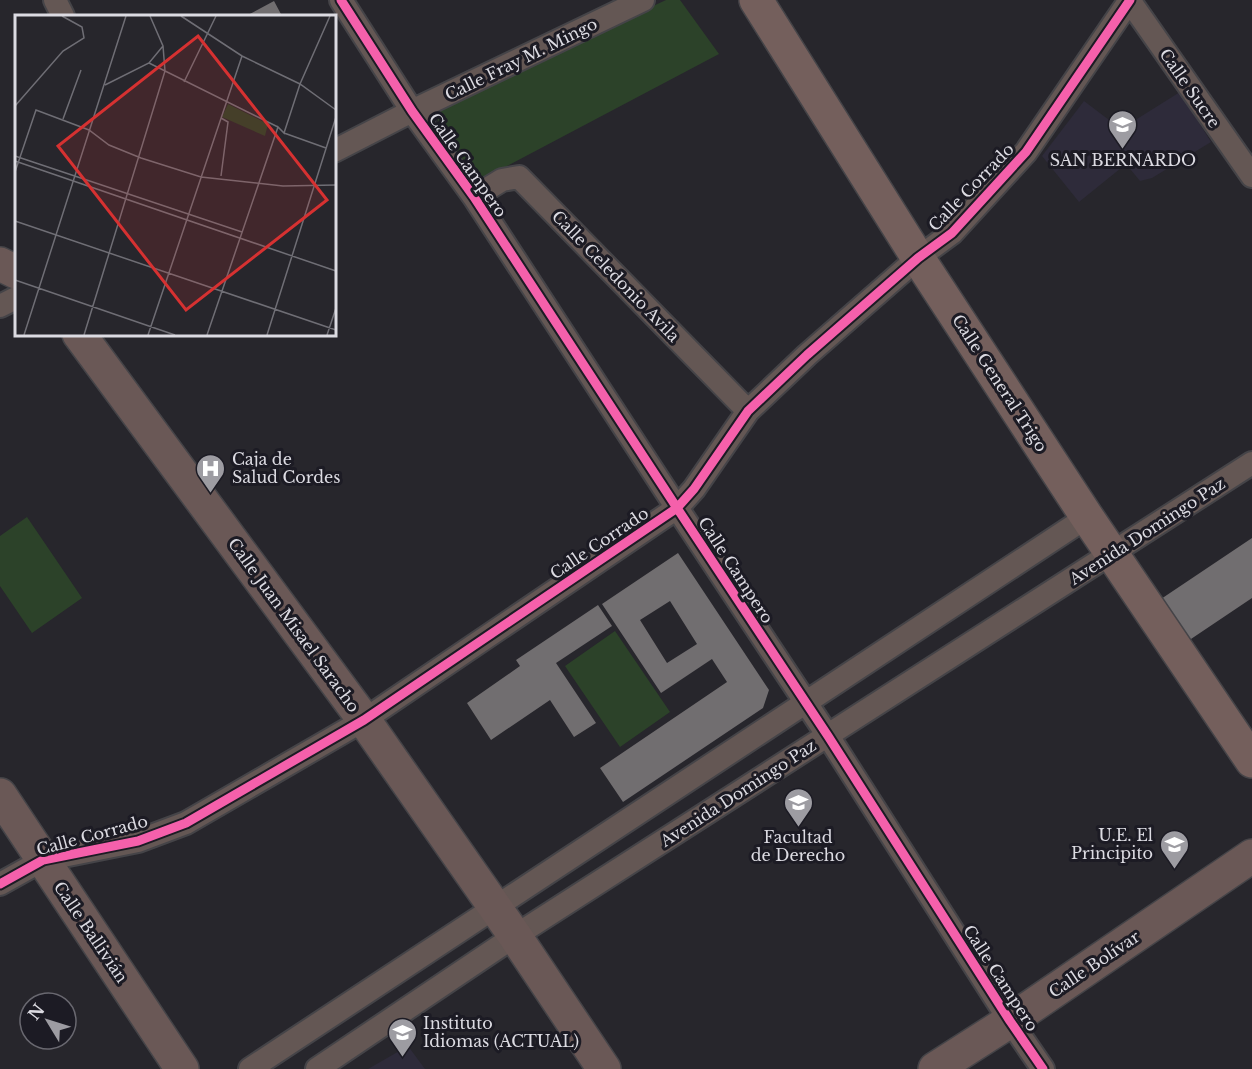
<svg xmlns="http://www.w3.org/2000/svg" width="1252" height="1069" font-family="'Libre Baskerville',serif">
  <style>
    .built { fill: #2e2b3a }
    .green { fill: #2c4229 }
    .building { fill: #716e70; fill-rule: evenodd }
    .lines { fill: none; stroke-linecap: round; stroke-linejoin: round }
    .street-casing { stroke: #454448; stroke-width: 26 }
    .secondary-casing { stroke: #454448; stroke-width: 36 }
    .primary-casing { stroke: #454448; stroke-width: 36 }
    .street { stroke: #645754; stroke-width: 22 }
    .secondary { stroke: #6a5856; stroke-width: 33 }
    .primary { stroke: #745f5c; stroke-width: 33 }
    .cycleway-casing { stroke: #1c1b24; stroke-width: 13 }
    .cycleway { stroke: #f560ab; stroke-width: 9 }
    .labels { text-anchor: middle; stroke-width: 6; stroke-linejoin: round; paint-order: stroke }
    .street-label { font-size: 16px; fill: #dcdbe2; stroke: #1c1b24 }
    .poi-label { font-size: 16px; fill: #dcdbe2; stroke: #1c1b24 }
    .inset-road { fill: none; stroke: #6f6e75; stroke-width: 1.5 }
    .view { fill: #d63131; fill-opacity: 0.15; stroke: #d63131; stroke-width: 3 }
    .inset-edge { fill: none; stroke: #dcdbe2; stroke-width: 3 }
  </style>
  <rect width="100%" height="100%" fill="#27262c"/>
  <!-- built -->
  <path class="built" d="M1180,92L1211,142L1152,178L1140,181L1126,164L1079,202L1042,156L1084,101L1121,129Z
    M408,1046L425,1069H368Z"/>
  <!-- green -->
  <path class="green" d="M666,0H680L719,54L473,184L432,109Z
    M27,517L82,598L32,633L0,586V536Z
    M615,631L670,712L620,747L565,666Z"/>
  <!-- building -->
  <path class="building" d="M274,1L282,16H246Z
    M1252,538V598L1188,641L1161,599Z
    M678,553L769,690L763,708L623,802L600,768L727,682L712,659L661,693L602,604ZM670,601L697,644L667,663L640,620Z
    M598,605L612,626L556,663L596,723L574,737L550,700L491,740L467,703L520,666L516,660Z"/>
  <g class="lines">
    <defs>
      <path id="street" d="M55,0L63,16
        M341,0L412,111L474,197L677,508L828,736L1010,1021L1043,1069
        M1129,0L1252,176
        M334,151L412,111L643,0
        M474,197L502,180L519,177L748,411
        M0,306L16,298
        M0,884L43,860L138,841L186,823L364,720L677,508L694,489L748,411L807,355L918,258L952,233L1026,152L1130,0
        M250,1069L1087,517
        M317,1069L515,936L1252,463"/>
      <path id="secondary" d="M0,264L16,272
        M79,334L364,720L515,936L604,1069
        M0,795L182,1069
        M935,1069L1010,1021L1252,856"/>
      <path id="primary" d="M756,0L918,258L1087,517L1252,761"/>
    </defs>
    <!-- street casing -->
    <use href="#street" class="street-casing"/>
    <!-- secondary casing -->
    <use href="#secondary" class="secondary-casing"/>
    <!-- primary casing -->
    <use href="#primary" class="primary-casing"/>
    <!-- street -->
    <use href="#street" class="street"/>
    <!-- secondary -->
    <use href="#secondary" class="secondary"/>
    <!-- primary -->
    <use href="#primary" class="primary"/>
    <defs>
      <path id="cycleway" d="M341,0L412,111L474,197L677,508L828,736L1010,1021L1043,1069
        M0,884L43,860L138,841L186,823L364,720L677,508L694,489L748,411L807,355L918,258L952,233L1026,152L1130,0"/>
    </defs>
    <!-- cycleway casing -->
    <use href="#cycleway" class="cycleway-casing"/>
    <!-- cycleway -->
    <use href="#cycleway" class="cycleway"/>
  </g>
  <!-- icons -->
  <defs>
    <symbol id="school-pin" viewBox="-11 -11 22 30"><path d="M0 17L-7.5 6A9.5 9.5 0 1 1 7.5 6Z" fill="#9d9ca2" stroke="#1c1b24"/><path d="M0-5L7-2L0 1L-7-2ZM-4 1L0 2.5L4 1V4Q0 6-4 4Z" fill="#fff"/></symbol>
    <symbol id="hospital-pin" viewBox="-11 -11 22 30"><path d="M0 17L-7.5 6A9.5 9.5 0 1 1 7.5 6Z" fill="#9d9ca2" stroke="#1c1b24"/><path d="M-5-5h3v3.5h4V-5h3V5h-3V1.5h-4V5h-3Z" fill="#fff"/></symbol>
    <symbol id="university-pin" viewBox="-11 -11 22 30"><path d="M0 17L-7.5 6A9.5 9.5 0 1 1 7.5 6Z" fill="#9d9ca2" stroke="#1c1b24"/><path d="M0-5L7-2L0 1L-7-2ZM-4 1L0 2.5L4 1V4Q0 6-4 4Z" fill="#fff"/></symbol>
  </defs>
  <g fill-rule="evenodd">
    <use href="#school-pin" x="1106" y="108" width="33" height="45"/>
    <use href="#hospital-pin" x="194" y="452" width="33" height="45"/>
    <use href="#university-pin" x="782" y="786" width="33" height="45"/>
    <use href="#school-pin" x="1158" y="828" width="33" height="45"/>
    <use href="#university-pin" x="386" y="1016" width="33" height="45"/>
  </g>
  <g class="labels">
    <!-- street labels -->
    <g class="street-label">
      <text transform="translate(521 59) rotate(-26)" y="6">Calle Fray M. Mingo</text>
      <text transform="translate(1190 88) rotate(55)" y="6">Calle Sucre</text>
      <text transform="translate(468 165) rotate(55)" y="6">Calle Campero</text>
      <text transform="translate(971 187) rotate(-46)" y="6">Calle Corrado</text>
      <text transform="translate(616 276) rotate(46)" y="6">Calle Celedonio Avila</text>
      <text transform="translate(1000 383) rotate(57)" y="6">Calle General Trigo</text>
      <text transform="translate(1147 531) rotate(-33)" y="6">Avenida Domingo Paz</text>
      <text transform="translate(599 543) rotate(-34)" y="6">Calle Corrado</text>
      <text transform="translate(736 570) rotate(57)" y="6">Calle Campero</text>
      <text transform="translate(294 625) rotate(54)" y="6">Calle Juan Misael Saracho</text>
      <text transform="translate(738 793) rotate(-33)" y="6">Avenida Domingo Paz</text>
      <text transform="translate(92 835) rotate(-15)" y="6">Calle Corrado</text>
      <text transform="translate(91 932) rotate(56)" y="6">Calle Ballivián</text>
      <text transform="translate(1094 964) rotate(-34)" y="6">Calle Bolívar</text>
      <text transform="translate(1001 978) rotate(57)" y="6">Calle Campero</text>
    </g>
    <!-- poi labels -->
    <g class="poi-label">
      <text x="1123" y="166">SAN BERNARDO</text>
      <text x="232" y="465" text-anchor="start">Caja de<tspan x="232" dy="18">Salud Cordes</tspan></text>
      <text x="1153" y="841" text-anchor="end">U.E. El<tspan x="1153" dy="18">Principito</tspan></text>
      <text x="798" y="843">Facultad<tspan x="798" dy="18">de Derecho</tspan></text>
      <text x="423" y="1029" text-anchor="start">Instituto<tspan x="423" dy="18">Idiomas (ACTUAL)</tspan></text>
    </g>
  </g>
  <!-- overview -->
  <g transform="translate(15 15)">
    <rect width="321" height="321" fill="#27262c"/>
    <path d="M213,89L253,109L250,121L207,102Z" fill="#2c4229"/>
    <path class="inset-road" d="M166,1L227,41L285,69L321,95M134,48L263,112M169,67L201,1M90,70L134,48L148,31M0,91L48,36L69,23L67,12L47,1M206,103L213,107L206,161M48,104L66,55M269,118L311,133M0,141L227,217M0,146L321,256M0,157L21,95L74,115L94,130L126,143L186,162L268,171L321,170M0,206L321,315M0,265L160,320M9,320L111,1M69,320L150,56L148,31L135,1M133,320L227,41M192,320L263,112L269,118L285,69L315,1M252,320L321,102M312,320L321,293"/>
    <path class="view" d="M183,21L312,185L171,295L43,131Z"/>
    <rect width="321" height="321" class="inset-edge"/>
  </g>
  <!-- north arrow -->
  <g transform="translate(48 1021) rotate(308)"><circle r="28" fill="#1c1b24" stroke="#696870" stroke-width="1.5"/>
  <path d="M0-4.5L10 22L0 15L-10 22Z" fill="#9d9ca2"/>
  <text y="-9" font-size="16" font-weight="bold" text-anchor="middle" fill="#dcdbe2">N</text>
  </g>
</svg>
